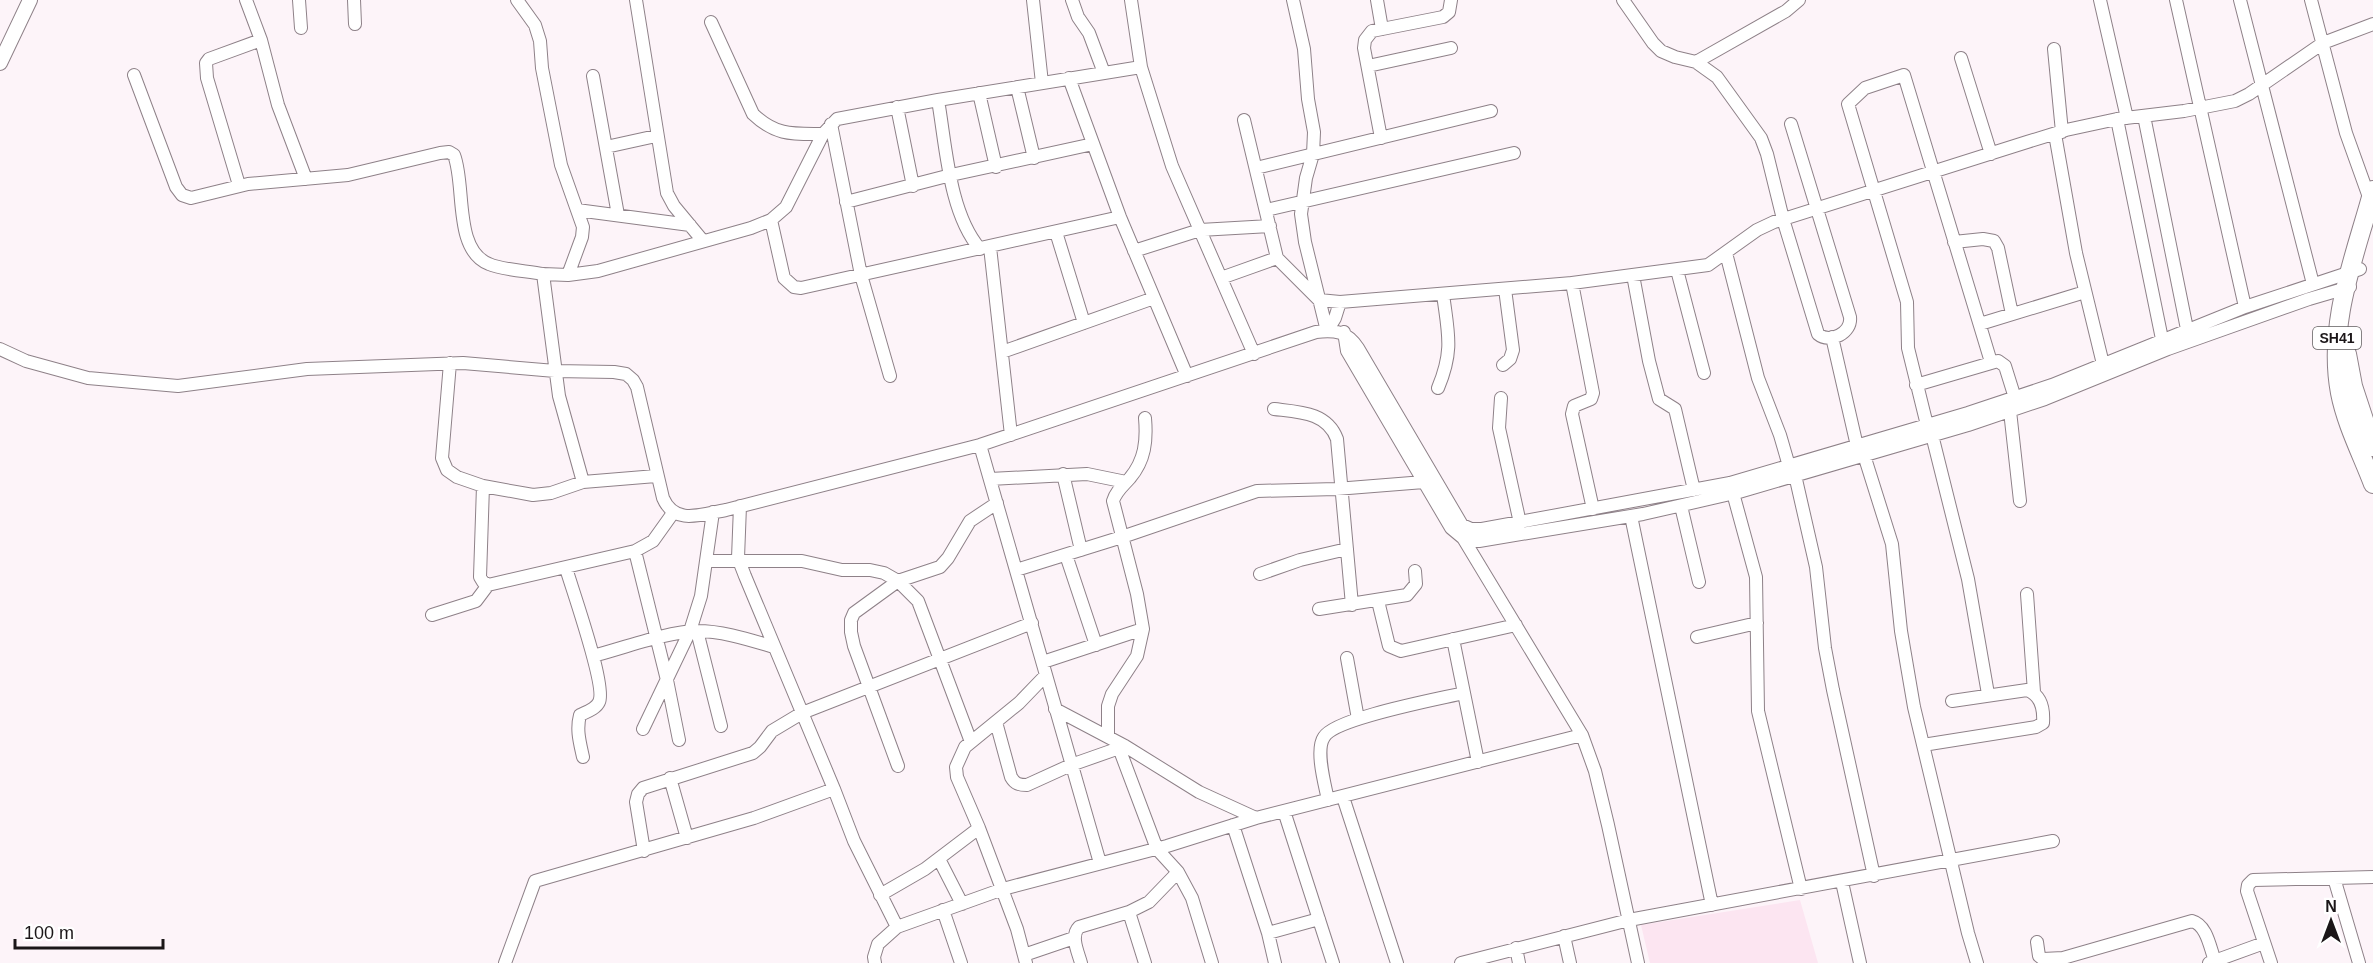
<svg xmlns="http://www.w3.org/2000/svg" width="2373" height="963" font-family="Arial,sans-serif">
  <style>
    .built { fill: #fce5f1 }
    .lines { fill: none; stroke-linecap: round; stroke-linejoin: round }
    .minor-casing { stroke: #8e8188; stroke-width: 14 }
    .tertiary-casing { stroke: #8e8188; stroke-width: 16 }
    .primary-casing { stroke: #8e8188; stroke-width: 20 }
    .minor { stroke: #fff; stroke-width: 12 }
    .tertiary { stroke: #fff; stroke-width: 14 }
    .primary { stroke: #fff; stroke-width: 18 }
    .labels { text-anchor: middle; stroke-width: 5; stroke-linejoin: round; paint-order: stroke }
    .shield { fill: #fff; stroke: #5f5c5d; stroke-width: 1.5 }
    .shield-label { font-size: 14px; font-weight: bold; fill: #1b1618 }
  </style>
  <rect width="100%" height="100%" fill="#fdf4f9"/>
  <!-- built -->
  <path class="built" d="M1800,900L1818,963H1650L1641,925Z"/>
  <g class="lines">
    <defs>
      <path id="minor" d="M246,0L261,40L278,105L306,179
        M299,0L301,28
        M354,0L355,24
        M517,0L535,25L540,41L542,68L561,165L583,227L582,237L568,275
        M636,0L667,193L674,206L703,241
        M1033,0L1042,83
        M1072,0L1078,17L1089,33L1104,73
        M1131,0L1141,67L1172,166L1254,354
        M1293,0L1304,49L1308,99L1314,132L1313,154L1306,178L1301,214L1305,242L1327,331
        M1377,0L1382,29
        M1623,0L1653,43L1661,51L1675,57L1696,62L1717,77L1761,138L1767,154L1783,219L1818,334C1830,344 1852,333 1850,317L1791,124
        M2100,0L2127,118
        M2176,0L2245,307
        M2240,0L2313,284
        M2311,0L2346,133L2370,200
        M711,22L753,114C776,136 793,134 823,134
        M2054,49L2062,132
        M1961,58L1991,154
        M1696,62L1786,11L1799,0
        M1368,66L1451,48
        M134,75L176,187L182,195L191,198L248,184L348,175L440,153L449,152L454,155C466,185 453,250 489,264C502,270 528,271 543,274L559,396L583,482
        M593,76L618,215
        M1069,78L1120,217L1187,376
        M1017,87L1034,158
        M979,93L996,167
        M938,100C946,146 949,213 980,249
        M897,107L913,186
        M2144,116L2187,329
        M2117,119L2162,339
        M1244,120L1277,258L1319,300L1340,302L1572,283L1708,265L1757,230L1774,222L2027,142L2066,130L2117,119L2184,111L2235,101L2249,94L2323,43L2373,24
        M831,124L861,275L890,376
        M2055,134L2076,253L2103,364
        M1381,138L1364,48L1365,40L1372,31L1443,17L1449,12L1451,0
        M606,147L656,136
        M1256,168L1491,111
        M239,185L207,78L206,63L209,59L261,40
        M846,202L951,175L1093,144
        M577,210L690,225
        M1266,210L1514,153
        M771,220L784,278L794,287L801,288L1120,217
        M1056,232L1084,323
        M1954,242L1983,239L1994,241L1998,248L2012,314
        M990,247L1011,435
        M1134,251L1200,230L1270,226
        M1726,253L1758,378L1780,435L1789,466
        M1677,270L1704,373
        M543,274L568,275L598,271L751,228L771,220L786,207L823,134L837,119L938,100L1141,67
        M1633,275L1649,361L1659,399L1675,409L1694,490
        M1221,278L1277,258
        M1572,283L1593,393L1591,399L1574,406L1572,414L1593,509
        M1980,324L2085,292
        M1327,331L1335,318L1340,302
        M1344,332L1347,351L1451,528L1463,538L1479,541L1643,514L1739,492L1968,425L2045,399L2168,349L2309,299L2350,287
        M1832,337L1857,446
        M0,349L26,361L88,378L178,386L307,369L463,363L555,371L614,372L626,374L633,380L637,387L663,498C675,526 702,514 726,510L980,445L1316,332C1335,330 1347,331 1358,348L1462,525L1471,529H1482L1730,483L1968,413L2052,385L2245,307L2360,269
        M1002,352L1154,298
        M450,363L442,458L447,470L457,477L483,486L533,495L551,493L583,482L656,476
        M1503,365L1510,359L1513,350L1505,289
        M1916,385L1998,361L2005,366L2015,398
        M1438,388C1454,350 1448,333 1443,294
        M1501,398L1499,428L1520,523
        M1274,409C1299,412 1327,412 1337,439L1352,605
        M2010,411L2020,501
        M1927,425L1908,348L1907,302L1848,104L1865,88L1904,75L1991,362
        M1932,435L1968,579L1988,694
        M980,445L1100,863
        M1864,455L1892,544L1901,631L1914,707L1968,933L1977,963
        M1063,474L1081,550
        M1795,475L1816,567L1825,648L1833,690L1874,876
        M990,479L1087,474L1126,482
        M483,486L480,577L483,582L488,585L635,551L653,541L673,513
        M1733,493L1756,577L1758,711L1801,889
        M740,506L738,558L745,576L834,789L854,841L897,927
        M1681,506L1699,582
        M1631,516L1712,905
        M1463,538L1582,735L1595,771L1608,825L1638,963
        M635,551L667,680L679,740
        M1066,555L1096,645
        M707,561H802L842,570H870L884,573L898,581L918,601L971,742
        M566,568C572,589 607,687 599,702C596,709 586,712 580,715C576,730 580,743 583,757
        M1016,570L1122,537L1257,491L1336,489L1424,482
        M1260,574L1300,560L1347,549
        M2027,594L2034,692
        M1378,601L1389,646L1401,651L1516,625
        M1319,609L1407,595L1416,584L1415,571
        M432,615L476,601L488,585
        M697,631L721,726
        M1697,637L1757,623
        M1453,639L1478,762
        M593,656C620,649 670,631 697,631C723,631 750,640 774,647
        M1347,658L1358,719
        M1043,662L1143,629
        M1055,709L1125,746L1199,792L1256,818
        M996,722L1011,777C1015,784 1019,785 1027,785L1071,765L1125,746
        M643,729L690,631L701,596L713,512
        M1108,737V706L1112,694L1137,656L1143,629L1137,594L1113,501C1116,491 1123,486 1130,478C1145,460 1147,441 1145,418
        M1923,745L2036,727L2043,723C2044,709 2041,695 2027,690L1952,701
        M1119,748L1157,849L1178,872L1192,898L1212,963
        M898,766L854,646L851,632V620L854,613L898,581L940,567L948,558L970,521L997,503
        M670,778L687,838
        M1343,797L1397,963
        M1328,800C1325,785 1315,750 1324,737C1335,718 1439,699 1464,693
        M1284,811L1333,963
        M1233,825L1268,933L1275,963
        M644,851L636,802L638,794L643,788L753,753L760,747L772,731L802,713L1032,623
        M939,859L962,904
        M2334,878L2359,963
        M1842,882L1860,963
        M880,895L925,869L979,828
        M943,910L961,963
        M1129,912L1145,963
        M1268,933L1319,919
        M1564,936L1570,963
        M2037,942L2039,956L2043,959L2063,958L2192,921C2207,925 2210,948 2215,961
        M1516,948L1519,963
        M1024,955L1074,938
        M505,963L535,881L754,818L834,789
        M875,963L874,957L878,944L897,927L1003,889L1167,846L1256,818L1582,735
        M1026,963L1017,929L979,828L957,777L956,767L965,747L1019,703L1046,675
        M1081,963C1078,952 1070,936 1079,927L1129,912L1149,902L1178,872
        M1461,963L1629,920L2053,841
        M2209,963L2264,943
        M2271,963L2247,891L2248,885L2253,880L2373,877"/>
      <path id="tertiary" d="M0,63L30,0"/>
      <path id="primary" d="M2373,190C2355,257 2327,322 2340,393C2346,424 2362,455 2373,484
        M2347,354L2353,386L2373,447"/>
    </defs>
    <!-- minor casing -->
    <use href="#minor" class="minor-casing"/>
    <!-- tertiary casing -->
    <use href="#tertiary" class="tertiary-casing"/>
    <!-- primary casing -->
    <use href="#primary" class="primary-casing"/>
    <!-- minor -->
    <use href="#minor" class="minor"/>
    <!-- tertiary -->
    <use href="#tertiary" class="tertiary"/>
    <!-- primary -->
    <use href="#primary" class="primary"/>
  </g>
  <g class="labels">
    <!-- shield labels -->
    <rect class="shield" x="2313" y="327" width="48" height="22" rx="4.5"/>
    <g class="shield-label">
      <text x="2337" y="343">SH41</text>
    </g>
  </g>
  <!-- north arrow -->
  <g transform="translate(2331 921)" stroke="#ffffff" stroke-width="4.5" paint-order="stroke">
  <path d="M0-4.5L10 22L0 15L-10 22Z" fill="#1b1618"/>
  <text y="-9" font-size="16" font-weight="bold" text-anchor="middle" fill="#1b1618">N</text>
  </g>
  <!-- scale -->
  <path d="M15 939v9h148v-9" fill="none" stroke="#1b1618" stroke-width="3"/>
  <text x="24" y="939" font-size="18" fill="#1b1618" stroke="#ffffff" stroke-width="4.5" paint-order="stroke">100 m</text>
</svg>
